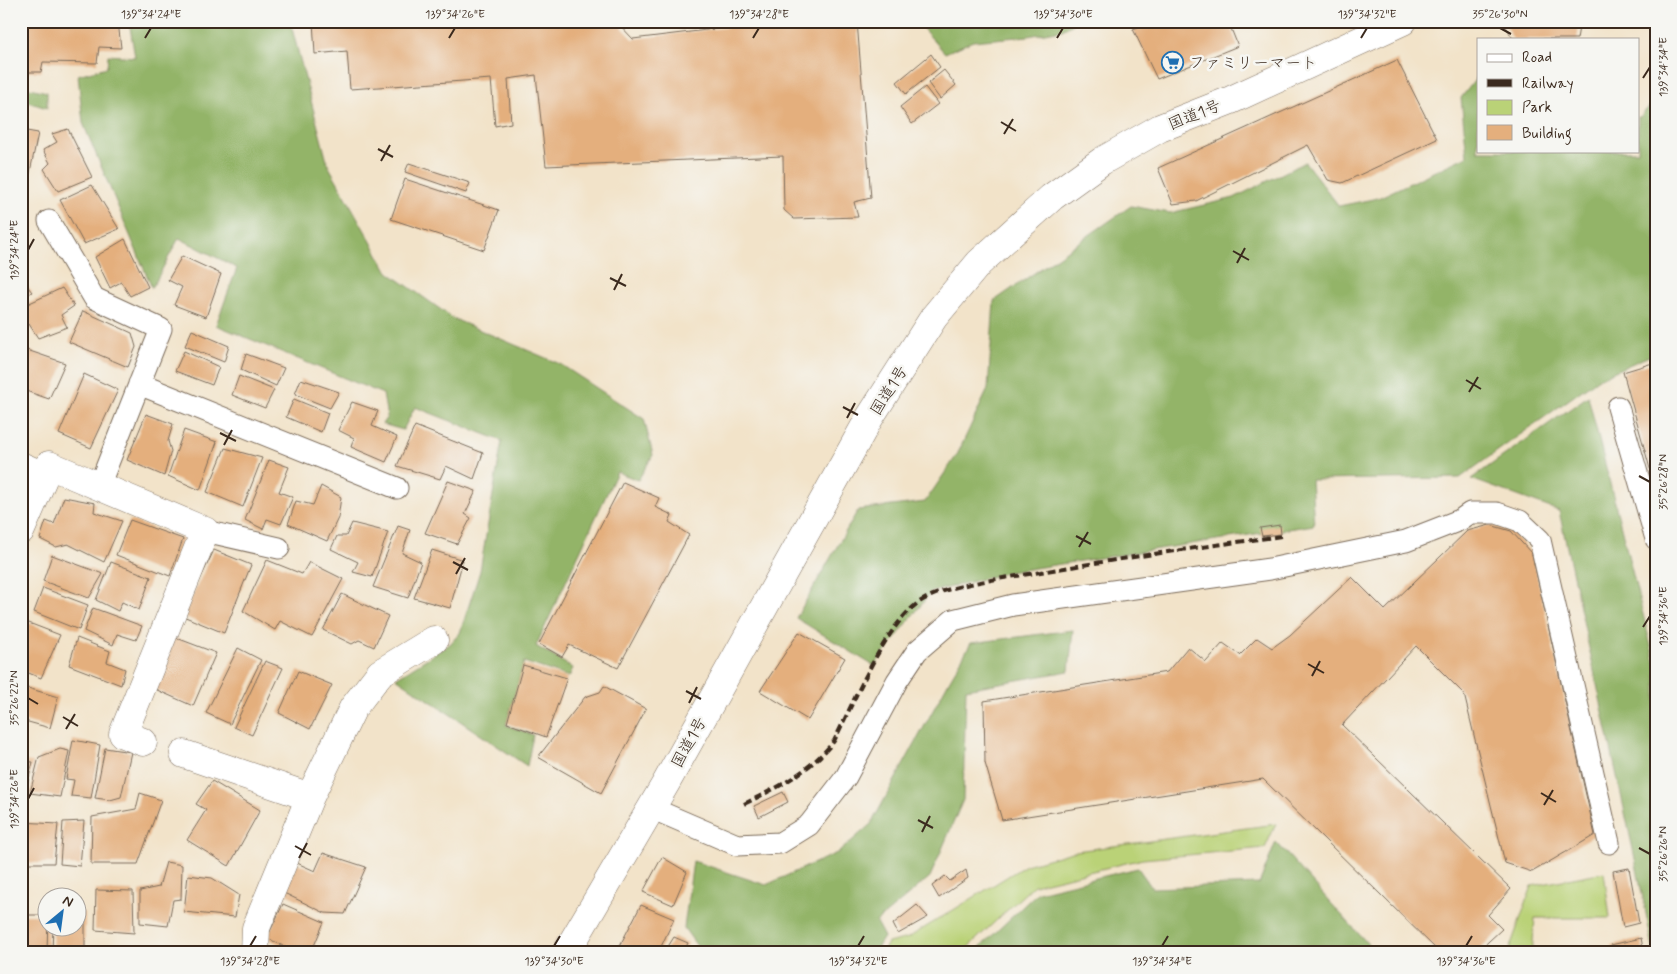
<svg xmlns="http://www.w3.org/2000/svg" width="1677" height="974" font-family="Mynerve,'Klee One',sans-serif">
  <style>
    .green { fill: #bad277; stroke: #7a7e4a }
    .forest { fill: #93b468; stroke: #676f43 }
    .building { fill: #e4af7d }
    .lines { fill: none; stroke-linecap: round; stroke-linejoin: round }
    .lane-casing { stroke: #7b6b5a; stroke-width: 23 }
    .street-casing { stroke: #7b6b5a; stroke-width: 29 }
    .highway-casing { stroke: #7b6b5a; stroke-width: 29 }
    .lane { stroke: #fff; stroke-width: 21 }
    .street { stroke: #fff; stroke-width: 28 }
    .highway { stroke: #fff; stroke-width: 28 }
    .rail { stroke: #3b2a1e; stroke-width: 4; stroke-dasharray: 8 4; stroke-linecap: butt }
    .ticks { fill: none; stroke: #3b2a1e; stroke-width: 2 }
    .labels { text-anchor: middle; stroke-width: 5; stroke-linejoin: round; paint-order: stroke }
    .poi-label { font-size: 16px; fill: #3b2a1e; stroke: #f6f6f2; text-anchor: start }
    .street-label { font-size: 16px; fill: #3b2a1e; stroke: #f6f6f2 }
    .neatline { fill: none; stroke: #3b2a1e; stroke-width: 2 }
    .ticks-label { font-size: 12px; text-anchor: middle; fill: #3b2a1e }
  </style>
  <rect width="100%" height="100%" fill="#f6f6f2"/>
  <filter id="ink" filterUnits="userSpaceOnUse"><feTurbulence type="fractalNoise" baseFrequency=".02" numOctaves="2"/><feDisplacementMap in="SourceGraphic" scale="10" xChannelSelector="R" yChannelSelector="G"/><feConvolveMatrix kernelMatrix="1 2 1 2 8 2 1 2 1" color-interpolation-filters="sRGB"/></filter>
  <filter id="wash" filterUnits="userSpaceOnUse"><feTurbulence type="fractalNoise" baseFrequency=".0096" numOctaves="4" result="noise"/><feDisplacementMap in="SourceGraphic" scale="20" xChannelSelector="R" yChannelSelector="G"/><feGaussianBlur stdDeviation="1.12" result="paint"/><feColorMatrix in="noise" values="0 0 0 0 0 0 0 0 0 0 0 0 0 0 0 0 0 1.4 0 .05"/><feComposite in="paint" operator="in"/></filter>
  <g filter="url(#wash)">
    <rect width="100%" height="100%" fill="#f2e3c9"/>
    <!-- green -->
    <path class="green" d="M1276,824L1265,848L1143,859L1034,885L964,951L882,953L888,943L908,938L1026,865L1076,851Z
      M1604,872L1610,918H1535L1532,953H1508L1532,886Z"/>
    <!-- forest -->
    <path class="forest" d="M129,21H290L328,165L388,272L454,319L560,364L644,419L653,455L638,480L617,472L536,646L573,668L569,677L524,662L506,725L533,735L527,766L396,678L450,644L460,633L480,571L502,441L415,407L403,430L382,424L387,417L383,394L216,325L237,268L179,238L152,288L83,123L78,75L107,67L108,55L135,57Z
      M916,21H1079L1062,30L1028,36L973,41L945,53Z
      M1478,76V151H1638V117H1640L1656,99V353L1599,378L1460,478L1311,480L1314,525L1009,572L931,592L874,666L796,618L858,510L925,502L957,455L988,389L994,301L1131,206L1170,213L1234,198L1305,162L1339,206L1378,198L1467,156L1461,98Z
      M21,86L47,92V108L21,100Z
      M1588,396L1656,666V953H1654L1634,854L1559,511L1471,479Z
      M1073,630L1069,671L966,689L963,800L930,877L876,922L884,937L874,953H702L684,928L693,861L766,885L839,852L871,824L949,681L971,643Z
      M1276,842L1376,953H974L1038,892L1138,868L1152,888L1259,884Z"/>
    <g id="blocks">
      <!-- building -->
      <path class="building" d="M21,21H118L121,48L99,47L97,63L43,62L41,72H28L26,81H21Z
        M313,21H616L633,39L780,21H835L838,25L857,21L871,198L854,202L858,217L794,219L784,210L783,156L546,166L536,75L508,79L511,123L495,126L491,79L350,89L347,51L315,54Z
        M1153,21H1228L1238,46L1157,79L1133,29Z
        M1503,21H1570L1573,25L1580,21L1577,39H1513Z
        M931,54L940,67L906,94L897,82Z
        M1397,60L1437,139L1342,183L1328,180L1308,145L1196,201L1173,204L1158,168Z
        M944,70L956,85L940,99L928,83Z
        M925,87L938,104L912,124L900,107Z
        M68,129L92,177L58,191L44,169L50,163L43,150L57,142L52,134Z
        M21,130L38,133L28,182L21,180Z
        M409,163L470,183L466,193L405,172Z
        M405,179L499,210L484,250L391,219Z
        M92,185L119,229L84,244L60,200Z
        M125,239L148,287L130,296L121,282L110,288L95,257Z
        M182,256L221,274L206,317L174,305L182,287L168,280Z
        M21,278L32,292L21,298Z
        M62,288L74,306L61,315L67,327L38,338L29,324L21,327V307Z
        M83,311L132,333L136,347L128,367L69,342Z
        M192,330L229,346L224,362L185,346Z
        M21,348L65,363L49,399L26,391L21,393Z
        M184,351L219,367L212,385L175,371Z
        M246,354L284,368L276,386L241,370Z
        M1656,362V483H1654L1623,372Z
        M84,374L118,390L91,448L59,434Z
        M239,376L274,390L265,408L232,395Z
        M301,379L339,392L330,408L295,394Z
        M294,399L328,413L321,432L286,417Z
        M352,402L378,411L372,426L397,437L386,462L351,447L354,438L338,430Z
        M146,414L173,424L168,441L171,451L164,476L127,460Z
        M415,426L483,453L474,479L446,466L440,479L397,466Z
        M184,430L217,442L200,490L168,476Z
        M225,448L262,458L243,507L207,492Z
        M269,460L289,467L279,492L293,497L281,524L267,519L263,529L245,520Z
        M448,481L476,491L465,514L471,518L457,544L425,533Z
        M623,482L659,498L655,507L672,515L669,522L689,535L618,668L569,645L562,657L539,644Z
        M321,486L341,497L338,518L327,541L288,524L296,501L313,505Z
        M64,497L95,503L94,512L122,521L104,562L68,544L56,547L40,539L46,521L54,524Z
        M130,520L183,539L170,576L116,555Z
        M352,523L388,532L372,577L353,572L358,562L331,549L337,536H346Z
        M1280,525L1281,534L1262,536L1260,528Z
        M1490,525L1511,531L1532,554L1595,835L1532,872L1505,863L1464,694L1416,646L1342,725L1511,889L1488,915L1502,929L1476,953H1440L1263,779L1002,820L985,763L984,701L1167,672L1188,647L1206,662L1223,643L1240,655L1257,638L1272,648L1290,635L1352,577L1385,610L1467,531Z
        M398,526L410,530L402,553L421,562L408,598L373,587Z
        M214,550L251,565L224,633L183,616Z
        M432,550L463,560L450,608L414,598Z
        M52,555L103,574L89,598L43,581Z
        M267,560L302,574L309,562L343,579L312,637L280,621L275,630L243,611Z
        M111,562L151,577L139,610L122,602L118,611L96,600Z
        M43,588L88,605L79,630L34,612Z
        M342,594L388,616L374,647L359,640L352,644L323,630Z
        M93,608L142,626L136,640L117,634L113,645L84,631Z
        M21,620L60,635L41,678L21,670Z
        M799,632L845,658L808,720L760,691Z
        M174,637L216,653L193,706L148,686Z
        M77,638L110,651L107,662L125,669L121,685L69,665Z
        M238,648L261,660L230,724L206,713Z
        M265,661L283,668L252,735L234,727Z
        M523,665L567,678L546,737L507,723Z
        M298,671L332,685L310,729L279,713Z
        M21,686L58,697L50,728L21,720Z
        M604,686L646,709L601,793L538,757L585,697L600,692Z
        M73,740L100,745L91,798L71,796L74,780L66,779Z
        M105,748L131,752L121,797L110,800L95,798Z
        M60,749L69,751L60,797L30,793L39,757Z
        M21,761L33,762L24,797L21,796Z
        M212,781L260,810L229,866L187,840L206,810L196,804Z
        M783,792L788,802L759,817L754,806Z
        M140,793L161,800L138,864H91L92,817L136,809Z
        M84,821L80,866L60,864L63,822Z
        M21,822L58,824L54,863H21Z
        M323,853L366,867L345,914L325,913L284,893L297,863L315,871Z
        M662,857L687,872L673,905L643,892Z
        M166,862L182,865L181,899L173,900L168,926L140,923V891L159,887Z
        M1629,868L1639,923L1623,927L1613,871Z
        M966,870L968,878L939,898L932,886L945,876L950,881Z
        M188,875L212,878L239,895L235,917L184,912Z
        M96,890L133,891L134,933L95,930Z
        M283,904L324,922L311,953H297L267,938Z
        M641,905L674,919L658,953H616Z
        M917,905L928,917L898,934L893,924Z
        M85,912V953H52L53,926H78V913Z
        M21,915H48L47,953H21Z
        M674,937L688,943L683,953H664Z
        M1641,938L1644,953H1612L1611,945Z
        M98,951H116V953H98Z"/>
    </g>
  </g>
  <g filter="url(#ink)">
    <use href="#blocks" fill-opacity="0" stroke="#7b6b5a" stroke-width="1"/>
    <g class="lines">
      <defs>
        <path id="lane" d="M49,221L94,298L161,329L99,486
          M139,384L397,488
          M1618,407L1656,539
          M205,531L279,548
          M651,808L737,845L780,843L809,825L846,777L897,681L917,651L953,620L1013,605L1270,569L1406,541L1460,520L1470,513H1497L1520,521L1540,540L1609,843"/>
        <path id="street" d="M21,466L44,476
          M21,530L49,465L205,531L123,734L143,742
          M184,754L310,797
          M255,953L256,928L310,797L353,708L380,673L434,640"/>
        <path id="highway" d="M566,953L666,783L870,417L934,317L979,263L1052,197L1102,161L1160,128L1231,100L1403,21"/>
      </defs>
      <!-- lane casing -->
      <use href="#lane" class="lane-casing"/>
      <!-- street casing -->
      <use href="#street" class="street-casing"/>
      <!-- highway casing -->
      <use href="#highway" class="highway-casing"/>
      <!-- lane -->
      <use href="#lane" class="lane"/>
      <!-- street -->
      <use href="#street" class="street"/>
      <!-- highway -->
      <use href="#highway" class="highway"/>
      <!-- rail -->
      <path class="rail" d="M744,804C779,787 809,772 834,741C854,702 883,629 918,603C946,584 1001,579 1035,573C1117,559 1199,547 1282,536"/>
    </g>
  </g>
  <!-- ticks -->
  <path class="ticks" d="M1500,28L1511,34M145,38L151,28M449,38L455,28M753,38L759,28M1057,38L1063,28M1361,38L1367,28M1643,78L1650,67M1001,122L1016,131M1004,134L1013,119M378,149L393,157M381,161L390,145M28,250L34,239M1233,251L1249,260M1237,263L1245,248M610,278L626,286M614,290L622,274M1466,380L1481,389M1469,392L1478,377M843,407L858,415M847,418L855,403M220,433L236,441M224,445L232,430M1639,476L1650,482M1076,536L1091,544M1079,547L1088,532M453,562L468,570M456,574L465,558M1643,627L1650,616M1308,664L1324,673M1312,676L1320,661M686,691L701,699M28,698L38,704M689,703L697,687M63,717L78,726M66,729L75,714M1541,793L1556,802M28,799L34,788M1544,805L1553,790M918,820L933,828M922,832L930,816M295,846L311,855M1639,848L1650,854M299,858L307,843M250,946L256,936M554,946L560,936M858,946L864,936M1162,946L1168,936M1466,946L1472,936"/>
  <!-- icons -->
  <defs>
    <symbol id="supermarket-ring" viewBox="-11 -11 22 22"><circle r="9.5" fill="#f6f6f2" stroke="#1f6fb2" stroke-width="1.5"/><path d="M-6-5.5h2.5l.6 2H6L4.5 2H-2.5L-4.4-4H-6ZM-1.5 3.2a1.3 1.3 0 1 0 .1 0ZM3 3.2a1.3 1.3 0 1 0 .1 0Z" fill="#1f6fb2"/></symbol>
  </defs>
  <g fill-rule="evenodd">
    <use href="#supermarket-ring" x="1160" y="50" width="25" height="25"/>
  </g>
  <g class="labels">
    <!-- poi labels -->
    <g class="poi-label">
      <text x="1189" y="68">ファミリーマート</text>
    </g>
    <!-- street labels -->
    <g class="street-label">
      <text transform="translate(1194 114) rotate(-22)" y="6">国道1号</text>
      <text transform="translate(888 390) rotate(-58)" y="6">国道1号</text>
      <text transform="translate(688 742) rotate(-61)" y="6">国道1号</text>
    </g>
  </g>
  <!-- margin -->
  <rect width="1677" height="974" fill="none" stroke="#f6f6f2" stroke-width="55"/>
  <!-- legend -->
  <rect x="1477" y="38" width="162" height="115" fill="#f6f6f2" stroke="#aba49d"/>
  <rect x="1487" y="54" width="25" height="8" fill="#ffffff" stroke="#aba49d"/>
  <text x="1522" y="62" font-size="15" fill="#3b2a1e">Road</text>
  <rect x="1487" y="79" width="25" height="8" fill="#3b2a1e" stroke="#aba49d"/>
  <text x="1522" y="88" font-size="15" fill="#3b2a1e">Railway</text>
  <rect x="1487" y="100" width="25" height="15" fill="#bad277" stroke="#aba49d"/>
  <text x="1522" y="112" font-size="15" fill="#3b2a1e">Park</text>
  <rect x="1487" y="125" width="25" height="15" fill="#e4af7d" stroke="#aba49d"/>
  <text x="1522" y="138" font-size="15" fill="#3b2a1e">Building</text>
  <!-- north arrow -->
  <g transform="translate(62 912) rotate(29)"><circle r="24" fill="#f6f6f2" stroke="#aba49d"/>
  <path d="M0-4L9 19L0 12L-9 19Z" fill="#1f6fb2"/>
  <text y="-8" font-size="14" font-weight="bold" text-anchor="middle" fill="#3b2a1e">N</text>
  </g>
  <rect x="28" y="28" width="1622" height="918" class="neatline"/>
  <g class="ticks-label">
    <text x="151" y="18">139°34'24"E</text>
    <text x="455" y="18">139°34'26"E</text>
    <text x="759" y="18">139°34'28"E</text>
    <text x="1063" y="18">139°34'30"E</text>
    <text x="1367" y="18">139°34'32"E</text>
    <text x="1500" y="18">35°26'30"N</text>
    <text transform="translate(1663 67) rotate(-90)" y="4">139°34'34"E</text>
    <text transform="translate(14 250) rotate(-90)" y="4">139°34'24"E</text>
    <text transform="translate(1663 482) rotate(-90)" y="4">35°26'28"N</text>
    <text transform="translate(1663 616) rotate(-90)" y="4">139°34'36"E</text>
    <text transform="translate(14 698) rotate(-90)" y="4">35°26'22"N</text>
    <text transform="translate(14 799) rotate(-90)" y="4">139°34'26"E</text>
    <text transform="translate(1663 854) rotate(-90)" y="4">35°26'26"N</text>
    <text x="250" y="965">139°34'28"E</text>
    <text x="554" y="965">139°34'30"E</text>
    <text x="858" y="965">139°34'32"E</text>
    <text x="1162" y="965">139°34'34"E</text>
    <text x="1466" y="965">139°34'36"E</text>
  </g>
</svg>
